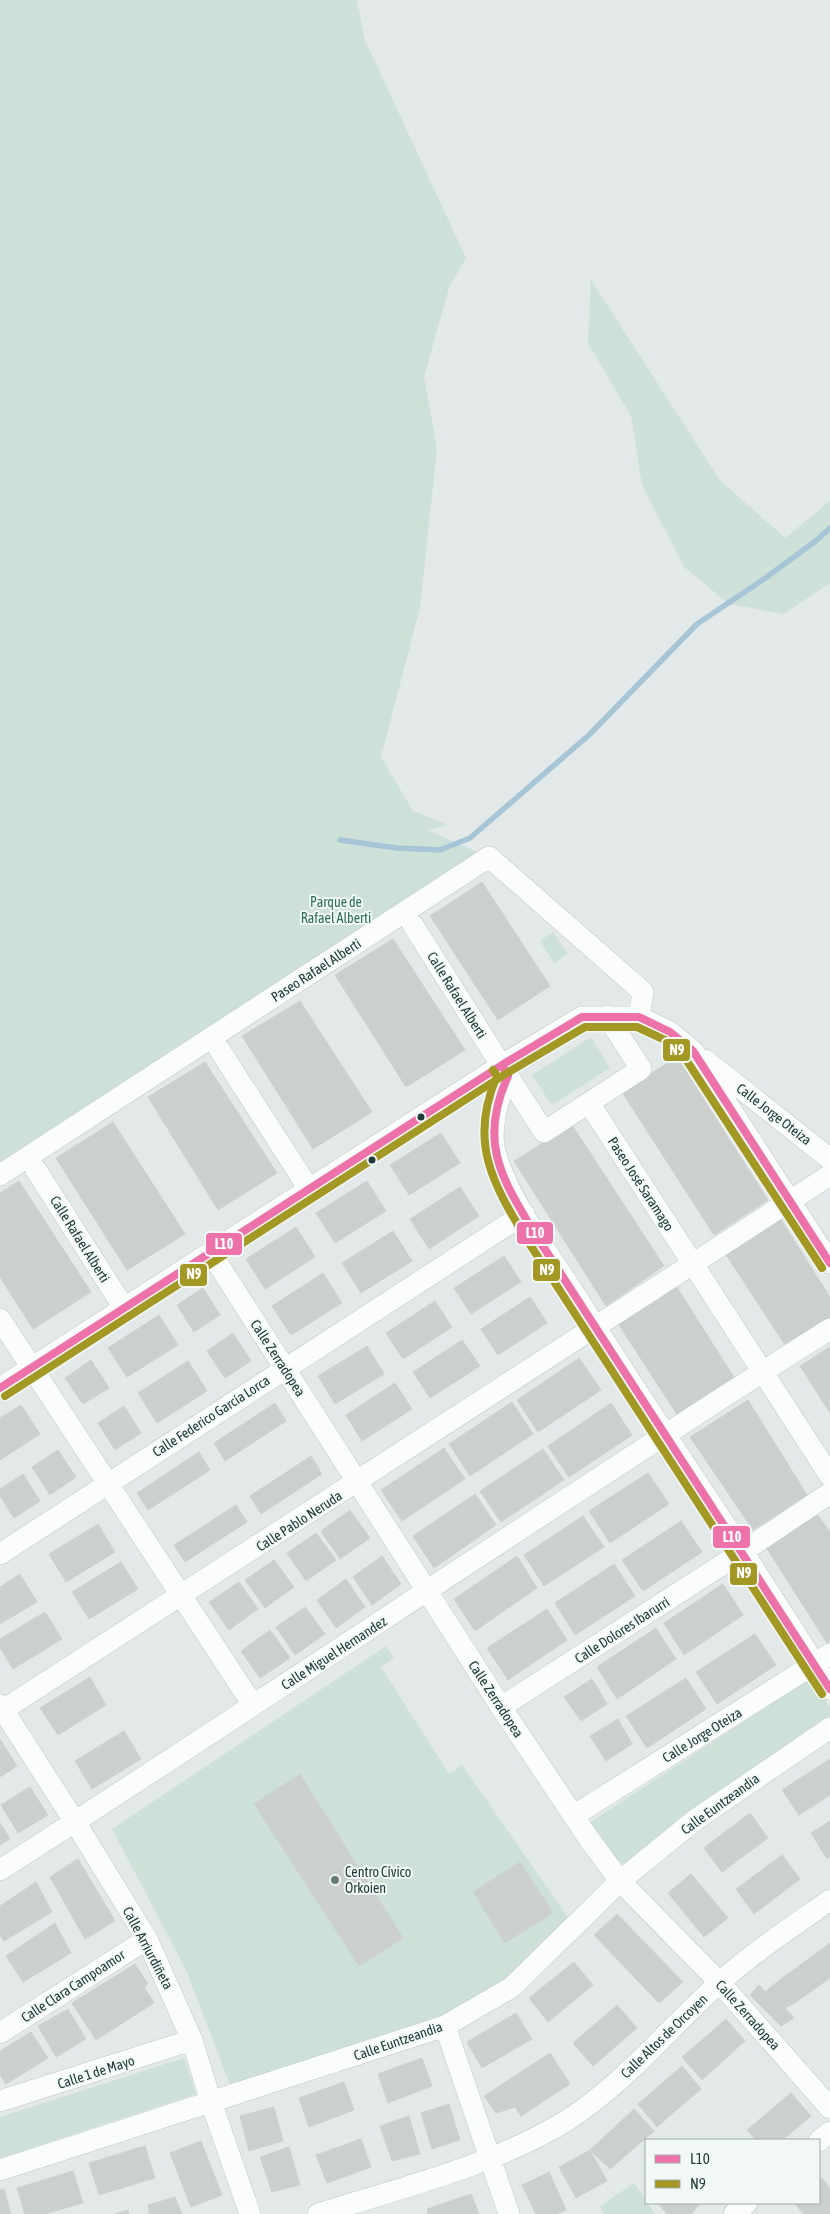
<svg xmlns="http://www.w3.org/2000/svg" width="830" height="2214" font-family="'Asap Condensed',sans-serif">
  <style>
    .green { fill: #cde1d8 }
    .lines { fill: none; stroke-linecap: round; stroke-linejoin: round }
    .stream { stroke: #a6c5d6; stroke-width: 5.5 }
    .building { fill: #cbd0cf; stroke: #ccd2d1 }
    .minor-casing { stroke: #c0c6c5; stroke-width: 22 }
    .minor { stroke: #fbfcfc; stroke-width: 21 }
    .bus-1-casing { stroke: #f2f8f6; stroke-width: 11 }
    .bus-2-casing { stroke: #f2f8f6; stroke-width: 11 }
    .bus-1 { stroke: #ed72aa; stroke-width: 8 }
    .bus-2 { stroke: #a39824; stroke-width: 8 }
    .bus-dot { fill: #223b3a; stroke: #f2f8f6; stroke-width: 2 }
    .poi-dot { fill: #667877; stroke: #f2f8f6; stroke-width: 2 }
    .labels { text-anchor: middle; stroke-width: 4; stroke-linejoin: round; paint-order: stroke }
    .park-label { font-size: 14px; fill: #2e7055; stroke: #f2f8f6 }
    .street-label { font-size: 14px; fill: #223b3a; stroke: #f2f8f6 }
    .poi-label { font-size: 14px; fill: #223b3a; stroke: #f2f8f6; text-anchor: start }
    .line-badge { stroke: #f2f8f6; stroke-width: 2 }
    .badge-label { font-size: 14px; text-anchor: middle; font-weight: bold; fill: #fff }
  </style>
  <rect width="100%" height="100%" fill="#e3e9e8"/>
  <!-- green -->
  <path class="green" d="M0,0H357L365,40L466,258L449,288L424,377L437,448L420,608L381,757L413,811L448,825L427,830L480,853L0,1165Z
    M591,280L719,479L785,538L830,501V583L784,614L729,604L684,567L642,485L631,416L588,343Z
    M553,932L568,954L554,963L540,941Z
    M591,1037L610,1068L552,1105L532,1075Z
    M386,1646L394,1658L381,1667L449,1774L462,1765L574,1926L445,2026L234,2095L186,1970L112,1829Z
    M809,1681L818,1685L830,1708V1719L629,1864L620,1863L589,1823L798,1686Z
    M184,2058L196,2094L0,2158V2117Z
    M634,2183L655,2214H604L599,2207Z"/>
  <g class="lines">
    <!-- stream -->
    <path class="stream" d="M340,840L397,848L440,850L470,838L589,735L697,624L764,579L817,540L830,528"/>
  </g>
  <!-- building -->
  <path class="building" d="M482,882L550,986L498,1020L430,916Z
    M393,939L465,1050L406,1087L335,975Z
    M300,1001L372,1112L313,1149L242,1036Z
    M677,1057L768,1200L714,1235L622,1092Z
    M205,1062L277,1173L218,1210L148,1097Z
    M113,1122L185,1234L127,1270L56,1158Z
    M572,1125L664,1266L606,1306L514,1161Z
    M441,1133L460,1163L409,1195L390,1165Z
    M19,1181L91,1292L33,1329L0,1277V1193Z
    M367,1181L386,1211L335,1243L316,1213Z
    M460,1187L479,1216L429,1249L410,1219Z
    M780,1218L830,1297V1319L787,1348L725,1253Z
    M296,1227L315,1257L265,1289L246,1259Z
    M393,1231L412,1261L361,1293L342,1263Z
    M504,1256L521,1282L471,1314L454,1288Z
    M323,1273L342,1303L291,1335L272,1306Z
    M676,1286L737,1382L680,1419L617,1322Z
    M203,1288L220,1315L194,1332L177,1305Z
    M530,1297L547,1323L498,1355L481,1329Z
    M435,1301L452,1327L403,1359L386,1333Z
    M159,1315L178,1345L127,1377L108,1348Z
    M233,1333L251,1361L225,1378L207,1351Z
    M462,1340L480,1366L430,1398L413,1372Z
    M367,1346L384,1374L335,1404L318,1376Z
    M830,1347V1413L800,1366Z
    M579,1358L601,1390L538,1432L517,1400Z
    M91,1360L109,1388L83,1404L65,1378Z
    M188,1361L207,1391L157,1423L138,1393Z
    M395,1383L412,1409L362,1441L346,1415Z
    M748,1400L807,1495L753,1530L690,1437Z
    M512,1402L533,1434L470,1476L449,1444Z
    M275,1403L286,1421L225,1461L214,1443Z
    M611,1403L632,1435L569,1477L548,1446Z
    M21,1405L40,1434L0,1460V1418Z
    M124,1406L141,1433L115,1450L98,1423Z
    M444,1448L465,1479L402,1521L381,1490Z
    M543,1449L564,1480L501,1522L480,1491Z
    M58,1450L76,1477L50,1495L32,1467Z
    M199,1452L210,1470L148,1510L137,1493Z
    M311,1456L322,1474L261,1514L250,1496Z
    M648,1473L669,1504L610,1543L589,1511Z
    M23,1474L40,1501L14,1518L0,1496V1489Z
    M475,1494L496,1525L434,1568L413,1536Z
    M236,1505L247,1522L185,1562L174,1545Z
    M350,1510L370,1538L340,1559L321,1531Z
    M816,1513L830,1532V1641L827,1643L766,1547Z
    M583,1516L604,1547L544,1586L524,1555Z
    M681,1521L702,1552L643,1591L622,1560Z
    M98,1524L115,1552L66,1582L49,1554Z
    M316,1533L336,1560L306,1581L287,1553Z
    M382,1556L401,1584L372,1605L353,1577Z
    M517,1556L537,1588L475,1631L454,1599Z
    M274,1560L294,1587L265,1608L245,1580Z
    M121,1562L138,1589L89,1619L72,1592Z
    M614,1564L635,1596L575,1635L555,1603Z
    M20,1574L37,1602L0,1624V1587Z
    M346,1579L365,1607L336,1628L317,1600Z
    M239,1582L258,1609L229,1630L209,1602Z
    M723,1584L743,1615L684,1655L664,1623Z
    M305,1607L325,1634L295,1655L276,1627Z
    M547,1609L567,1640L508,1680L487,1648Z
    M45,1612L62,1639L13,1669L0,1648V1639Z
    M656,1628L676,1659L617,1699L597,1667Z
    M270,1630L290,1658L260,1678L241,1651Z
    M755,1634L776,1665L717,1704L696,1672Z
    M90,1677L106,1705L58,1735L40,1708Z
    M686,1678L706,1709L647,1748L626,1716Z
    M592,1679L607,1704L581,1721L564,1697Z
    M618,1719L632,1744L606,1761L590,1736Z
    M124,1731L141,1759L92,1789L75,1761Z
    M0,1739L17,1766L0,1777Z
    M830,1759V1795L799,1815L782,1790Z
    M300,1774L403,1938L359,1966L254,1804Z
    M30,1787L48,1815L18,1833L1,1805Z
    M750,1813L768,1838L722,1872L704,1848Z
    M830,1821V1857L827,1859L811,1833Z
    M0,1823L10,1839L0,1845Z
    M782,1855L800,1879L754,1914L736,1889Z
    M78,1859L115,1921L85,1939L50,1877Z
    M520,1862L553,1913L505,1943L473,1892Z
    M691,1874L728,1918L704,1937L668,1893Z
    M36,1882L52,1912L4,1941L0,1935V1906Z
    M617,1914L683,1982L659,2003L594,1935Z
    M55,1923L71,1953L23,1982L6,1956Z
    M830,1943V1978L796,2002L777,1982Z
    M574,1962L593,1985L548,2022L529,1998Z
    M135,1964L148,1984L144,1987L154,2003L96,2040L72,2003Z
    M777,1982L796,2002L785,2008L794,2018L781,2026L750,1995L759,1985L765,1992Z
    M617,2005L637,2028L593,2066L573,2043Z
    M68,2009L86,2039L56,2057L38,2026Z
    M516,2013L532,2039L482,2068L467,2042Z
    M726,2019L745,2041L702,2080L682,2057Z
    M31,2032L48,2058L6,2084L0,2075V2051Z
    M550,2053L570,2084L521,2116L515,2107L496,2113L484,2096Z
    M422,2058L432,2086L388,2103L378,2074Z
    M682,2066L701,2089L657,2127L638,2104Z
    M344,2082L354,2110L309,2127L299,2098Z
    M791,2093L811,2116L782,2140H756L747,2130Z
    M449,2104L460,2140L432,2149L421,2113Z
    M274,2107L283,2141L249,2151L240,2116Z
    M634,2109L654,2131L610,2169L590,2150Z
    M409,2116L420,2154L392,2161L380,2126Z
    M361,2139L371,2167L327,2183L316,2155Z
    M201,2141L222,2195L191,2207L170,2153Z
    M145,2146L155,2178L99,2195L89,2163Z
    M289,2147L300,2185L272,2192L260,2157Z
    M590,2150L607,2181L576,2198L559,2167Z
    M73,2171L83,2203L45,2214H25L17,2188Z
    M549,2172L566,2210L557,2214H536L522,2185Z
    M822,2178L830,2188V2214H804L794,2203H819V2181Z
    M4,2189L11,2214H0V2190Z
    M471,2194L479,2214H428L427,2209Z
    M175,2197L182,2214H149L148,2205Z
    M662,2203H697L699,2205L691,2214H667L659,2205Z
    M128,2210L129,2214H114Z"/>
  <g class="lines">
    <defs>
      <path id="minor" d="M413,925L508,1076C499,1094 489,1131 495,1152C511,1207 556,1263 586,1312C666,1439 752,1561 830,1689
        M219,1049L309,1189
        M705,1060L830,1159
        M508,1076L544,1132L641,1069L607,1016
        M589,1103L830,1476
        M36,1170L124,1308
        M0,1175L489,857L643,992L639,1017
        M211,1253L501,1707L589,1839L620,1881L720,1983L830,2108
        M0,1319L253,1705
        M0,1388L502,1065L582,1017H639L670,1032L693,1051L830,1263
        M0,1554L524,1214
        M0,1705L75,1822L147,1939L192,2040L211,2102L250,2214
        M501,1707L742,1552L830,1493
        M0,1712L830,1175
        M573,1816L830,1654
        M0,1870C278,1692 551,1505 830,1329
        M445,2026L509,2214
        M0,2033L147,1939
        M0,2101L192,2040
        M819,2141L830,2132
        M0,2170L445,2026L512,1987L620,1881L695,1820L830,1728
        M318,2214C400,2188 492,2166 566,2121C624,2084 667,2030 718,1984C752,1953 792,1927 830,1900
        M734,2214L747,2203"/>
    </defs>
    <!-- minor casing -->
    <use href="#minor" class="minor-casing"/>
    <!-- minor -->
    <use href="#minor" class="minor"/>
    <defs>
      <path id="bus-1" d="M502,1065L508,1076C478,1142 501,1177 535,1234L830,1689
        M0,1388L502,1065L582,1017H639L670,1032L693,1051L830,1263"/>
      <path id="bus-2" d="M493,1070L497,1076C468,1142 493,1184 527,1240L822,1694
        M5,1396L507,1073L585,1027H637L665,1040L685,1058L822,1268"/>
    </defs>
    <!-- bus-1 casing -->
    <use href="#bus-1" class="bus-1-casing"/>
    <!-- bus-2 casing -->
    <use href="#bus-2" class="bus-2-casing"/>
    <!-- bus-1 -->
    <use href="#bus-1" class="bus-1"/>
    <!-- bus-2 -->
    <use href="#bus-2" class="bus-2"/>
  </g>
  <!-- markers -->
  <g class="bus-dot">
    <circle cx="421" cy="1117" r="4.5"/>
    <circle cx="372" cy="1160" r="4.5"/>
  </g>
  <circle class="poi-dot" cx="335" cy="1880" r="5"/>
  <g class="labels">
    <!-- park labels -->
    <g class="park-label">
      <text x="336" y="907">Parque de<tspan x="336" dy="16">Rafael Alberti</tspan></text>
    </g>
    <!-- street labels -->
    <g class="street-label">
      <text transform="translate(316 970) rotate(-33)" y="5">Paseo Rafael Alberti</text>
      <text transform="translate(457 995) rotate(58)" y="5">Calle Rafael Alberti</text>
      <text transform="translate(774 1114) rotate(38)" y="5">Calle Jorge Oteiza</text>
      <text transform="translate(641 1184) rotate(57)" y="5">Paseo José Saramago</text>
      <text transform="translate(80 1239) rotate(58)" y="5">Calle Rafael Alberti</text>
      <text transform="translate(278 1358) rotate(57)" y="5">Calle Zerradopea</text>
      <text transform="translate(211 1416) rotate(-33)" y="5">Calle Federico García Lorca</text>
      <text transform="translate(299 1521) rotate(-33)" y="5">Calle Pablo Neruda</text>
      <text transform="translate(622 1630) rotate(-33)" y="5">Calle Dolores Ibarurri</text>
      <text transform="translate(334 1653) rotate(-33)" y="5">Calle Miguel Hernandez</text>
      <text transform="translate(496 1699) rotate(57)" y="5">Calle Zerradopea</text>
      <text transform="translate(702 1735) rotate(-32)" y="5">Calle Jorge Oteiza</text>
      <text transform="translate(720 1804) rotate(-36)" y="5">Calle Euntzeandia</text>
      <text transform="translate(148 1948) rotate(62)" y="5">Calle Arriurdiñeta</text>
      <text transform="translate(73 1986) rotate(-33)" y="5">Calle Clara Campoamor</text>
      <text transform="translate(748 2015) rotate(48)" y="5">Calle Zerradopea</text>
      <text transform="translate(664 2036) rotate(-44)" y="5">Calle Altos de Orcoyen</text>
      <text transform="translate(398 2041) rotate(-19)" y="5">Calle Euntzeandia</text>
      <text transform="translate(96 2072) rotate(-18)" y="5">Calle 1 de Mayo</text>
    </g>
    <!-- poi labels -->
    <g class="poi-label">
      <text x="345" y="1877">Centro Cívico<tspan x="345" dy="16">Orkoien</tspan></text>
    </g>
  </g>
  <g class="line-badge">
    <rect x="662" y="1038" width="29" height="24" rx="5" fill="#a39824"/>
    <rect x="516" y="1221" width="38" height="24" rx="5" fill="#ed72aa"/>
    <rect x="205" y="1232" width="38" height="24" rx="5" fill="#ed72aa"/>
    <rect x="532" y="1258" width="29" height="24" rx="5" fill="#a39824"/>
    <rect x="179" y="1263" width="29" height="24" rx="5" fill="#a39824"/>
    <rect x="712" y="1525" width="39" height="24" rx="5" fill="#ed72aa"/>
    <rect x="729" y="1562" width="29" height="24" rx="5" fill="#a39824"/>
  </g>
  <g class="badge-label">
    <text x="677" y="1055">N9</text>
    <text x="535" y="1238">L10</text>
    <text x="224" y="1249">L10</text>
    <text x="547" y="1275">N9</text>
    <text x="194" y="1279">N9</text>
    <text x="732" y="1542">L10</text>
    <text x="744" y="1578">N9</text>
  </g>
  <!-- legend -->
  <rect x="645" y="2139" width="175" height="65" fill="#f2f8f6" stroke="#9facab"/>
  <rect x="655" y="2155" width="25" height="8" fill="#ed72aa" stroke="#9facab"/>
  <text x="690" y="2164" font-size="15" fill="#223b3a">L10</text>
  <rect x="655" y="2180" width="25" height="8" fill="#a39824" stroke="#9facab"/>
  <text x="690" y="2189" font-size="15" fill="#223b3a">N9</text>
</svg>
